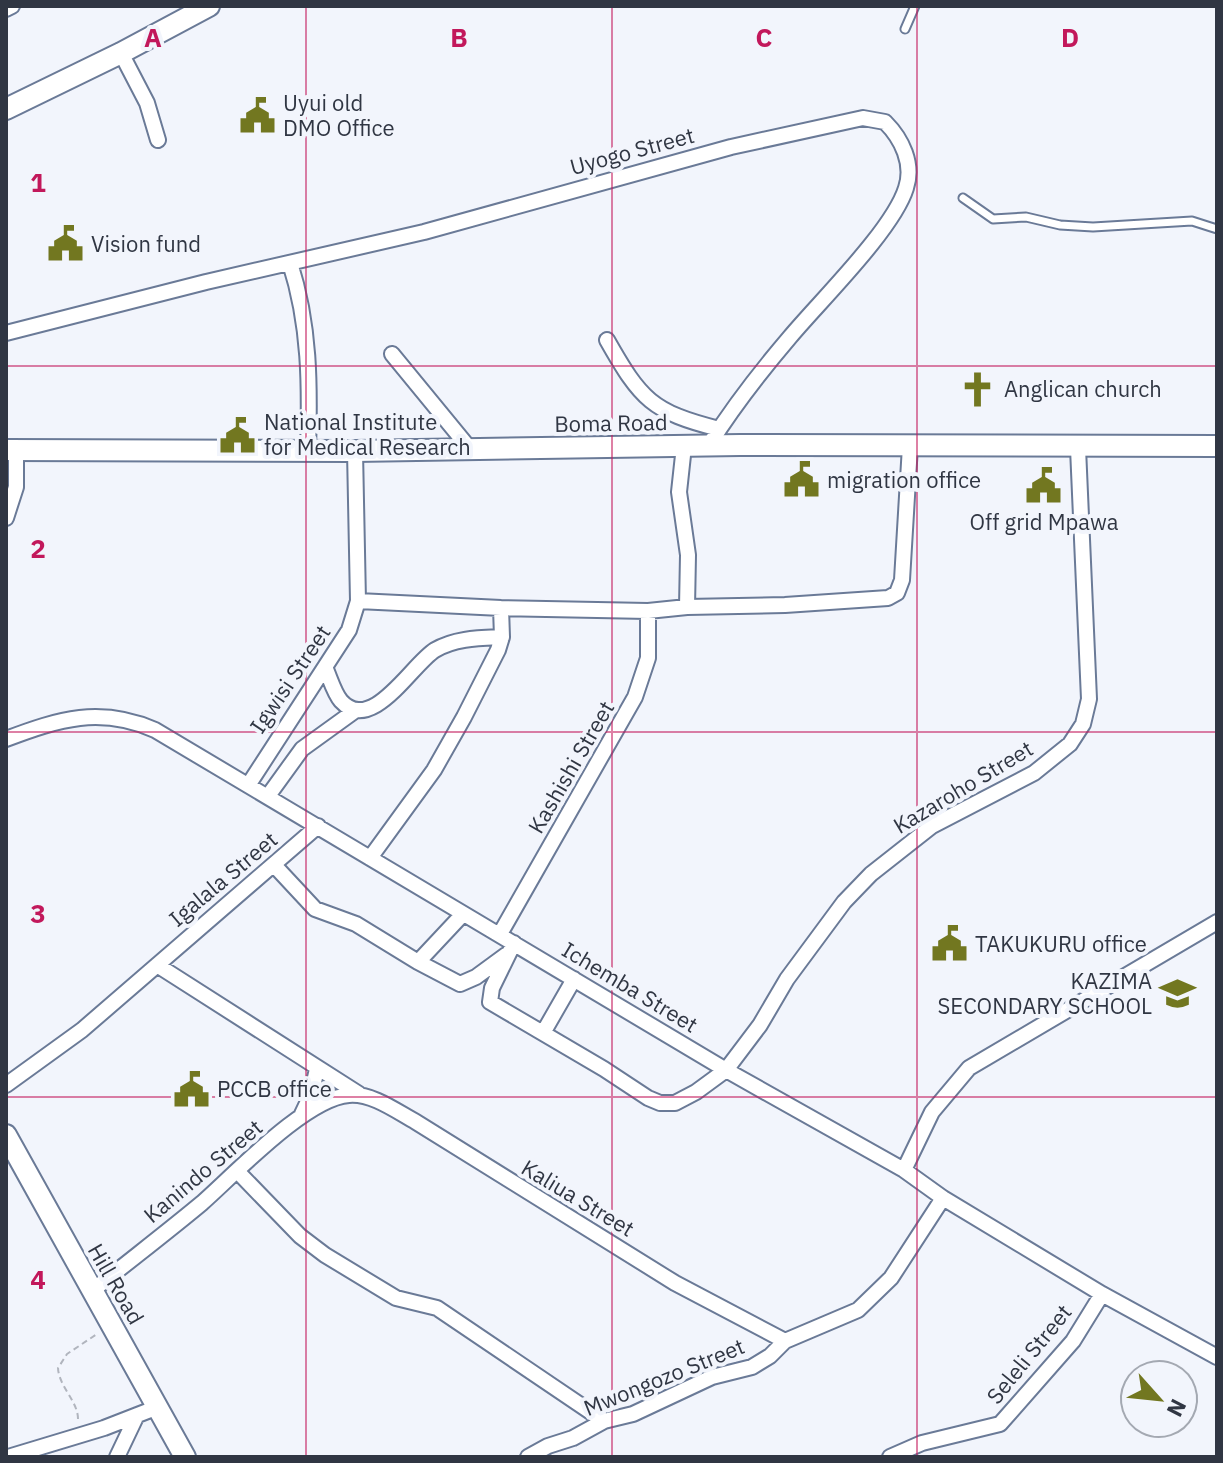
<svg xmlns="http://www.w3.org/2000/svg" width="1223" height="1463" font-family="'IBM Plex Sans',sans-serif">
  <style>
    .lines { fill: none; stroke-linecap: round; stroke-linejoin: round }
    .lane-casing { stroke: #6a7a97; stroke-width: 11 }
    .street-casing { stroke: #6a7a97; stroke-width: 18 }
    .secondary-casing { stroke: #6a7a97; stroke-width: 24 }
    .path { stroke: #b1b5be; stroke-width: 2; stroke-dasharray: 6 4; stroke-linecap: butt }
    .lane { stroke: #fff; stroke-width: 7 }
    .street { stroke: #fff; stroke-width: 14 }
    .secondary { stroke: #fff; stroke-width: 20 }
    .grid { fill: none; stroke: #c2185b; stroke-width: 2; stroke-opacity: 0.55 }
    .labels { text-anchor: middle; stroke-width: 8; stroke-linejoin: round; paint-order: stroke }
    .poi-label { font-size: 22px; fill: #303643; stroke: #f2f5fc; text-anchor: start }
    .street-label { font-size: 22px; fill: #303643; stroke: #f2f5fc }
    .grid-label { font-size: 26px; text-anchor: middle; font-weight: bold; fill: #c2185b; stroke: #f2f5fc; stroke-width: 8; stroke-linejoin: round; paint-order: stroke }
  </style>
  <rect width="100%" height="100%" fill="#f2f5fc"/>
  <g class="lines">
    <defs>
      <path id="lane" d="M905,29L915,6
        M963,198L993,219L1026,217L1060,225L1093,227L1192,221L1217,229"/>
      <path id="street" d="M6,9L12,6
        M121,53L147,103L158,140
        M290,263C310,325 310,386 308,450
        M6,333L206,282L424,232L731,147L863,118L885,122C902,139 914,164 906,188C893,230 820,301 790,337C761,371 733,407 709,445
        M607,340C641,400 652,412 719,429
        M392,354L470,449
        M684,446L679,492L688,555L687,607
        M6,518L16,487V450
        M358,601L501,608L648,611L687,607L785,605L888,598L897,593L902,580L910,446
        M325,667C330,678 334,693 341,701C372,735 412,664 435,650C455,638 480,638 502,637
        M6,739C59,719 100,706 155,730L726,1070L904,1170L943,1198L1102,1294L1217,1357
        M249,784L349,630L358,601L355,451
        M268,796L302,749L356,710
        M370,858L434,770L464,717L498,650L502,637L501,608
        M274,865L315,909L356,924L418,962L460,984L476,977L506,955
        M500,934L635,697L648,658V611
        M514,943L492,988L490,1002L604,1069L648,1098L660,1103H675L696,1092L726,1070L760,1025L787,979L844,902L871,874L932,826L1034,773L1070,744L1083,724L1089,699L1078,448
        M418,962L463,914
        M157,965L359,1094
        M543,1033L574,979
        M6,1085L82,1030L318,826
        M302,1114L311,1095L317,1069
        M904,1170L932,1112L969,1068L1217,922
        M238,1172L300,1236L325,1255L396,1298L437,1308L604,1421
        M92,1291C129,1261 166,1233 202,1203C235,1174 306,1098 349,1095C372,1093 396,1111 416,1122L675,1283L785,1341
        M8,1457L104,1428L158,1407
        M117,1457L137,1415
        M528,1457L548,1446L573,1438L604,1421L633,1414L712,1377L752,1367L770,1356L785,1341L858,1310L891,1278L943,1198
        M890,1457L922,1443L1000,1424L1073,1341L1102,1294"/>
      <path id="secondary" d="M6,109L121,53L209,6
        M6,450L355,451L740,445L1217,446
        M6,1135L185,1457"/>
    </defs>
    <!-- lane casing -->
    <use href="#lane" class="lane-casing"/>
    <!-- street casing -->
    <use href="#street" class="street-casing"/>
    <!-- secondary casing -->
    <use href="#secondary" class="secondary-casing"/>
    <!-- path -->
    <path class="path" d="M78,1419C78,1401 59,1387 58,1368L67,1354L97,1334"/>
    <!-- lane -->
    <use href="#lane" class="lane"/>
    <!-- street -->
    <use href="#street" class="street"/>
    <!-- secondary -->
    <use href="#secondary" class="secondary"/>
  </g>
  <!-- grid -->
  <path class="grid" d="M306,6V1457M612,6V1457M917,6V1457M6,366H1217M6,732H1217M6,1097H1217"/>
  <!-- icons -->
  <defs>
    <symbol id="civic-bare" viewBox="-9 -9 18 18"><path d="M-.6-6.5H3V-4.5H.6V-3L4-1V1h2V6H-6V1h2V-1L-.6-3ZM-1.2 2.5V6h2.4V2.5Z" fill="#727720" stroke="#f2f5fc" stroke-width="2.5" paint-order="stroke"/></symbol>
    <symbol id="church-bare" viewBox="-9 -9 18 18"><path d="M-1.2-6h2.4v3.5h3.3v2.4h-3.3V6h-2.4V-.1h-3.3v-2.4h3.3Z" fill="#727720" stroke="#f2f5fc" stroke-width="2.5" paint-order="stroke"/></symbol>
    <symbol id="school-bare" viewBox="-9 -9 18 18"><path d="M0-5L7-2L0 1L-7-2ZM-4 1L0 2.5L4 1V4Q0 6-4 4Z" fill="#727720" stroke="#f2f5fc" stroke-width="2.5" paint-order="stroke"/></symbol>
  </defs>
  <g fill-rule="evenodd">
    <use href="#civic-bare" x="232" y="90" width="51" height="51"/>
    <use href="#civic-bare" x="40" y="218" width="51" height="51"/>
    <use href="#church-bare" x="952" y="364" width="51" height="51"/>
    <use href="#civic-bare" x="212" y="410" width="51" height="51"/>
    <use href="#civic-bare" x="776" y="454" width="51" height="51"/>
    <use href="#civic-bare" x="1018" y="460" width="51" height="51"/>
    <use href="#civic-bare" x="924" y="918" width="51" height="51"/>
    <use href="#school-bare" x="1152" y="968" width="51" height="51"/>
    <use href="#civic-bare" x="166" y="1064" width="51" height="51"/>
  </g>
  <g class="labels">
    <!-- poi labels -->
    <g class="poi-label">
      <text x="283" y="111">Uyui old<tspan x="283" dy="25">DMO Office</tspan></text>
      <text x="91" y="252">Vision fund</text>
      <text x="1004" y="397">Anglican church</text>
      <text x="264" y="430">National Institute<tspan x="264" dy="25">for Medical Research</tspan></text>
      <text x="827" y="488">migration office</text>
      <text x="1044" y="530" text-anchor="middle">Off grid Mpawa</text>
      <text x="975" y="952">TAKUKURU office</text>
      <text x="1152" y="989" text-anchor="end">KAZIMA<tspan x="1152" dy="25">SECONDARY SCHOOL</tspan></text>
      <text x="217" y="1097">PCCB office</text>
    </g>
    <!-- street labels -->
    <g class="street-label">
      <text transform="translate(632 151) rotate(-15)" y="8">Uyogo Street</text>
      <text transform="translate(611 423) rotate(-1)" y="8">Boma Road</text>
      <text transform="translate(290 679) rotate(-56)" y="8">Igwisi Street</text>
      <text transform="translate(571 767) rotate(-60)" y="8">Kashishi Street</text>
      <text transform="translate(963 787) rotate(-31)" y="8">Kazaroho Street</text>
      <text transform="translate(223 879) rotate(-40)" y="8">Igalala Street</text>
      <text transform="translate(630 987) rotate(31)" y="8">Ichemba Street</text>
      <text transform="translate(203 1171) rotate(-40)" y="8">Kanindo Street</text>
      <text transform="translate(578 1198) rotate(31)" y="8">Kaliua Street</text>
      <text transform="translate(116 1284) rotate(60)" y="8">Hill Road</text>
      <text transform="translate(1029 1354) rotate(-51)" y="8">Seleli Street</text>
      <text transform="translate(664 1377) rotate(-22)" y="8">Mwongozo Street</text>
    </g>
  </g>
  <g class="grid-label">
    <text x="153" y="47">A</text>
    <text x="459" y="47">B</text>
    <text x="764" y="47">C</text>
    <text x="1070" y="47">D</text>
    <text x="38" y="192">1</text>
    <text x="38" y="558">2</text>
    <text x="38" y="923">3</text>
    <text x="38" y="1289">4</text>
  </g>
  <!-- border -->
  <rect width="1223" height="1463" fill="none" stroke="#303643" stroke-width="16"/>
  <!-- north arrow -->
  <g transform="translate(1159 1399) rotate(117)"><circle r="38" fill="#f2f5fc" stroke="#a4a9b2" stroke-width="2"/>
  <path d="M0-6L14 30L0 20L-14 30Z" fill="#727720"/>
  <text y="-12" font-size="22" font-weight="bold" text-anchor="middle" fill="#303643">N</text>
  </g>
</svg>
